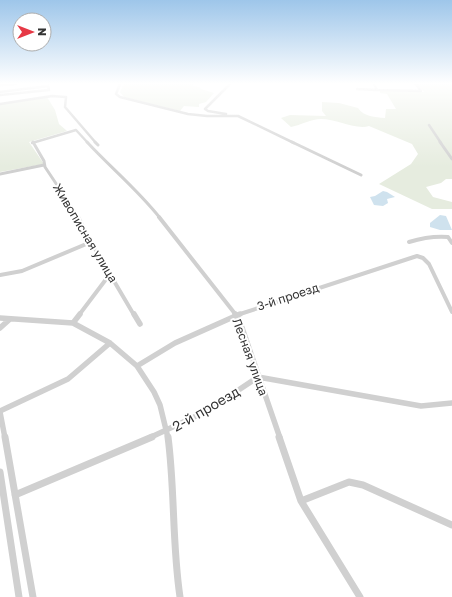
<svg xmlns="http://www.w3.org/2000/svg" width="452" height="597" font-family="'Golos Text',sans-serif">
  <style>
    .green { fill: #e6ecdf }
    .water { fill: #cfe2ee }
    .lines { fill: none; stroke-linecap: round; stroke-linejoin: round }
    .minor-far4 { stroke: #d0d0d0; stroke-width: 2.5 }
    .minor-far3 { stroke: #d0d0d0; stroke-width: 3 }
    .minor-far2 { stroke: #d0d0d0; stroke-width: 4 }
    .minor-far1 { stroke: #d0d0d0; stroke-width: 5.5 }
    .minor { stroke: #d0d0d0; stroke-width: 7 }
    .labels { text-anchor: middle; stroke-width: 4; stroke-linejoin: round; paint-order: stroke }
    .street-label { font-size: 12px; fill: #333; stroke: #fff }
    .near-street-label { font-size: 14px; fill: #333; stroke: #fff }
  </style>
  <rect width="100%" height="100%" fill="#fff"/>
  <!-- green -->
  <path class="green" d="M124,84H194L193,86L199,87L201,89L214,93L206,102L199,104V107L184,106L180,111L124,97L120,92Z
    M417,84H452V179H446L441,183L426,187L433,197L452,202V209H432L379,184L411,164L418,154L412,144L369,126C356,130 337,119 321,119C311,119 301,125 291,127L281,118L290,115L326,116L322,111V102L339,103L358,108C364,117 375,117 385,118L386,109H396L387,94L380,93V91L424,92Z
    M47,97L55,110L59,124L67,131L29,142L44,164L0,172V104Z"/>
  <!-- water -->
  <path class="water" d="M383,191L387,192L395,197L387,199L388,203L383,206L374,205L370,197L375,196Z
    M440,215L446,216L452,230H440L430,227V223Z"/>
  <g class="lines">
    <!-- minor-far4 -->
    <path class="minor-far4" d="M120,84L116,94L120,97L188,114L207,116H238L294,143
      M0,85L16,84
      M357,89L377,90L374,84
      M377,90L421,91L416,84
      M0,92L48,86L49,90L0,95
      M0,104L52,96L66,97L65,107L96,143
      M226,114L208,111L205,109L230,84
      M429,125L441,143
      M32,143L76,130L88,143"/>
    <!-- minor-far3 -->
    <path class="minor-far3" d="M33,142L44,161L45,167L79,218
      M87,142C111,168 138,190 160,218
      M95,142L98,145
      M292,142L361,175
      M440,142L452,159
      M0,174L44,165"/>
    <!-- minor-far2 -->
    <path class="minor-far2" d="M78,217L91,242L134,315
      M159,217L236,315
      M409,242C422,238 435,236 448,237L452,243
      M0,275L22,271L91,242
      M79,315L110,274
      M237,315L417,256L423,258L429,264L452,312"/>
    <!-- minor-far1 -->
    <path class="minor-far1" d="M134,314L140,324
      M235,314L240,322L280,438
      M0,318L73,323L110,343L137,366L154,392L160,405L168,438
      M73,323L80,314
      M0,328L10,319
      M137,366L175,343L240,314
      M0,411L68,379L110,343
      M0,412L5,438
      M149,438L207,411L258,377L421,406L452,403"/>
    <!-- minor -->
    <path class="minor" d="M5,437L33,597
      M168,437C175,490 172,544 180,597
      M279,437L301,501L360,597
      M0,472L19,597
      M15,495L152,437
      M301,501L349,482L363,485L452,525"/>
  </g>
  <!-- sky -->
  <linearGradient id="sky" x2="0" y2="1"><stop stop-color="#9ec6ea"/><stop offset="0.5" stop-color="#fff"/><stop offset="1" stop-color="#fff" stop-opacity="0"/></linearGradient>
  <rect width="452" height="167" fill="url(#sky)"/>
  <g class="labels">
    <!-- street labels -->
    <g class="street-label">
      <text transform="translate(85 233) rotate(59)" y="4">Живописная улица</text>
      <text transform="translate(288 297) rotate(-18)" y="4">3-й проезд</text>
      <text transform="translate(250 357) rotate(70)" y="4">Лесная улица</text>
    </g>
    <!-- near-street labels -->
    <g class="near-street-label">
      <text transform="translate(206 409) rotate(-30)" y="5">2-й проезд</text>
    </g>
  </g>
  <!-- north arrow -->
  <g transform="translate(32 32) rotate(90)"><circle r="19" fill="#ffffff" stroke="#adadad"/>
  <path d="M0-3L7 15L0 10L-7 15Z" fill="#e63946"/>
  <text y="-6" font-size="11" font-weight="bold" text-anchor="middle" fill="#333333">N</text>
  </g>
</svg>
